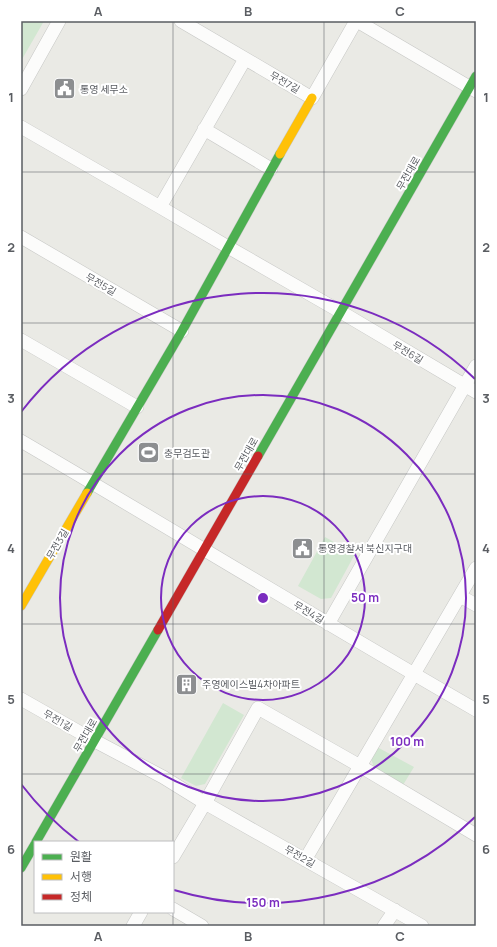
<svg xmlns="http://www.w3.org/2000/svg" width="497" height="947" font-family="Manrope,'Noto Sans KR',sans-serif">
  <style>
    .green { fill: #d2e7d1 }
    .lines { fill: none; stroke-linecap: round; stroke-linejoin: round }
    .street-casing { stroke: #c6c7c5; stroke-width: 14 }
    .fast-casing { stroke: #c7c7c6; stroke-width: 10 }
    .slow-casing { stroke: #c7c7c6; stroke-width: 10 }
    .jam-casing { stroke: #c7c7c6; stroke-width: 10 }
    .street { stroke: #fcfcfb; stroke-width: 13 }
    .fast { stroke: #4caf50; stroke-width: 9 }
    .slow { stroke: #ffc107; stroke-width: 9 }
    .jam { stroke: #c62828; stroke-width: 9 }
    .grid { fill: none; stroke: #5a5d62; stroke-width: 1; stroke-opacity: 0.55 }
    .ring { fill: none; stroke: #7b2cbf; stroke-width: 2 }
    .labels { text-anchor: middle; stroke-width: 4; stroke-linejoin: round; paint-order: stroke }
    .street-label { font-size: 10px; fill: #5a5d62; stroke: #fff }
    .poi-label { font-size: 10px; fill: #5a5d62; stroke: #fff; text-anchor: start }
    .centre { fill: #7b2cbf; stroke: #fff; stroke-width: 2 }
    .ring-label { font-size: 12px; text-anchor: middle; font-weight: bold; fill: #7b2cbf; stroke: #fff; stroke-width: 4; stroke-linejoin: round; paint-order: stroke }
    .neatline { fill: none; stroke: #5a5d62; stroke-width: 1.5 }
    .grid-label { font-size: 13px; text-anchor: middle; font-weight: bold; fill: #5a5d62 }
  </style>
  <rect width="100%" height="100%" fill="#eaeae5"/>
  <!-- green -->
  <path class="green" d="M21,21H44L21,61Z
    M325,537L355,554L331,598L321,599L298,586Z
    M223,703L244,715L205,784L196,786L181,778Z
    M377,747L414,767L403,785L374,768L371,758Z"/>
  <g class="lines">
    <defs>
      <path id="street" d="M181,21L312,98L356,21
        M357,21L476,91
        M21,89L59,21
        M21,127L160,207L228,247L341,312L476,392
        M204,129L271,169
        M160,207L245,59
        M21,237L182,331
        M21,340L137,407
        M21,441C173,530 323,622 476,710
        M460,596L476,605
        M328,624L476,366
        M21,699L95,741L163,777L205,803L422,926
        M173,857L205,803L258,708L360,766L476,835
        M305,860L476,568
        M173,909L202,926
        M133,926L141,912
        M384,926L395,910"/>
      <path id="fast" d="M258,456L476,76
        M87,493L182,331L280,154
        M36,842L158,630
        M21,868L35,844"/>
      <path id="slow" d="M280,154L312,98
        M21,606L87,493"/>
      <path id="jam" d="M158,630L258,456"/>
    </defs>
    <!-- street casing -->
    <use href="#street" class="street-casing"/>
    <!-- fast casing -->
    <use href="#fast" class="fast-casing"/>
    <!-- slow casing -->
    <use href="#slow" class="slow-casing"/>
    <!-- jam casing -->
    <use href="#jam" class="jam-casing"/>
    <!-- street -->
    <use href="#street" class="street"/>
    <!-- fast -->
    <use href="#fast" class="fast"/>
    <!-- slow -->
    <use href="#slow" class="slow"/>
    <!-- jam -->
    <use href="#jam" class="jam"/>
  </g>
  <!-- grid -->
  <path class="grid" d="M173,21V842M324,21V926M21,172H476M21,323H476M21,474H476M21,624H476M21,774H476M173,842V912M173,912V926"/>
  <!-- distance rings -->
  <g class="ring">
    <circle cx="263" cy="598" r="102"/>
    <circle cx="263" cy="598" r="203"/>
    <path d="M475 817A305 305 0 0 1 174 890M79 842A305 305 0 0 1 21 784M21 412A305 305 0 0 1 475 379"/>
  </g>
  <!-- icons -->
  <defs>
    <symbol id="civic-square" viewBox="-11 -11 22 22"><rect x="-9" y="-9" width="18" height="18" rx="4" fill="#8c8e90" stroke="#fff"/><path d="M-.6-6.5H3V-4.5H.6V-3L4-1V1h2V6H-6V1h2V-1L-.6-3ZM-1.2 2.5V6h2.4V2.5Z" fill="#fff"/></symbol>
    <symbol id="stadium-square" viewBox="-11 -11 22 22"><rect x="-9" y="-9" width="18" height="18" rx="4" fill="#8c8e90" stroke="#fff"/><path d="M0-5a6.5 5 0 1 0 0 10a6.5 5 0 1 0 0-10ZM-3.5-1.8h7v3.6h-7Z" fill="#fff"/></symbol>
    <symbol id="building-square" viewBox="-11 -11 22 22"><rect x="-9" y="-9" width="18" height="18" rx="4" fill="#8c8e90" stroke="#fff"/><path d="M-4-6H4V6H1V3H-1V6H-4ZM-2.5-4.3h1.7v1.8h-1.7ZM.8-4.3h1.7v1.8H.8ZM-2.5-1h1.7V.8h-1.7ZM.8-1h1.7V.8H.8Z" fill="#fff"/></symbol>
  </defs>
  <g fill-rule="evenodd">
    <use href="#civic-square" x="52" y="76" width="25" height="25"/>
    <use href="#stadium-square" x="136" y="440" width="25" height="25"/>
    <use href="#civic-square" x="290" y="536" width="25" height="25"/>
    <use href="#building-square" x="174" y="672" width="25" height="25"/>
  </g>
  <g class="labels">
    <!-- street labels -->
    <g class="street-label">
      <text transform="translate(285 82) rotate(30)" y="4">무전7길</text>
      <text transform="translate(408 173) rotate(-60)" y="4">무전대로</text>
      <text transform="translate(101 284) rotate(30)" y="4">무전5길</text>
      <text transform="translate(408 352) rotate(31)" y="4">무전6길</text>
      <text transform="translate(246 454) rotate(-60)" y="4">무전대로</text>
      <text transform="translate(57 544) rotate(-60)" y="4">무전3길</text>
      <text transform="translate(309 612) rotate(31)" y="4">무전4길</text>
      <text transform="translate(58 720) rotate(30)" y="4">무전1길</text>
      <text transform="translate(85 735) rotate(-60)" y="4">무전대로</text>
      <text transform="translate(300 856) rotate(30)" y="4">무전2길</text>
    </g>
    <!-- poi labels -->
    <g class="poi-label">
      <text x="80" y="93">통영 세무소</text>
      <text x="164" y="457">충무검도관</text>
      <text x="318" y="552">통영경찰서 북신지구대</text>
      <text x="202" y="688">주영에이스빌4차아파트</text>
    </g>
  </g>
  <circle cx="263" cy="598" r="6" class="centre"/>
  <g class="ring-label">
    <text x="365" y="602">50 m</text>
    <text x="407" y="746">100 m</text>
    <text x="263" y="907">150 m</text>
  </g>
  <!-- border -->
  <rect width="497" height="947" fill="none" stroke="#ffffff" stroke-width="44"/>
  <!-- legend -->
  <rect x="34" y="841" width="140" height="72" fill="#ffffff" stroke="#bdbec0"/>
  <rect x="42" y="854" width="20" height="6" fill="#4caf50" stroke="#bdbec0"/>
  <text x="70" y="861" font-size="12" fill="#5a5d62">원활</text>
  <rect x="42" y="874" width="20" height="6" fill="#ffc107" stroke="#bdbec0"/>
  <text x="70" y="881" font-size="12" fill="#5a5d62">서행</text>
  <rect x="42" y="894" width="20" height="6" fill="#c62828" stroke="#bdbec0"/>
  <text x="70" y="901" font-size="12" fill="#5a5d62">정체</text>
  <rect x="22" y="22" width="453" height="903" class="neatline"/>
  <g class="grid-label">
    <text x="98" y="16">A</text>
    <text x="248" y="16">B</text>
    <text x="400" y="16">C</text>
    <text x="11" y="102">1</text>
    <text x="486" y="102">1</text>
    <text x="11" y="252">2</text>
    <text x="486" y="252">2</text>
    <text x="11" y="403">3</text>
    <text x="486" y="403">3</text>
    <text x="11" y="553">4</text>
    <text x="486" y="553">4</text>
    <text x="11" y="704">5</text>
    <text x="486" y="704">5</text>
    <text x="11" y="854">6</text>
    <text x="486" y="854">6</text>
    <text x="98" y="941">A</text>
    <text x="248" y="941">B</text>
    <text x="400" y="941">C</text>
  </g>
</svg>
